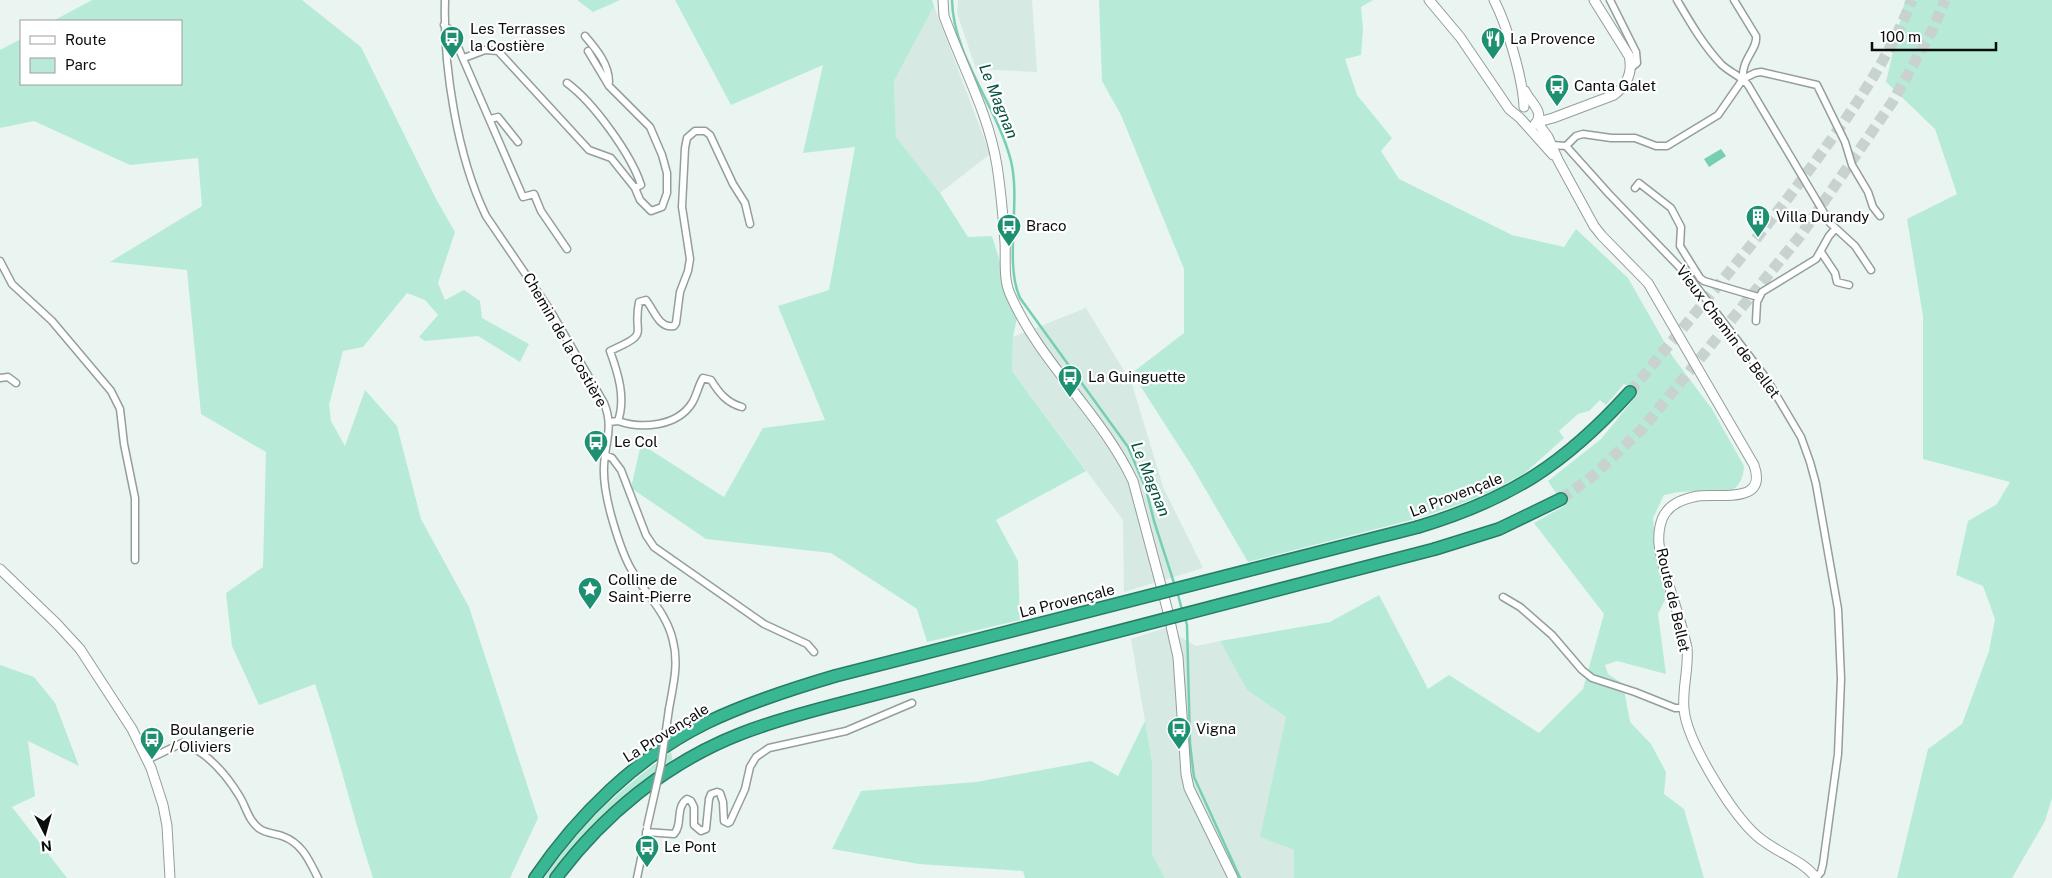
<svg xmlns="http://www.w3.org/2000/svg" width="2052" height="878" font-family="'Public Sans',sans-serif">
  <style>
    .built { fill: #d6e9e2 }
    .green { fill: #b7ebd8 }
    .water { fill: #77cfb1 }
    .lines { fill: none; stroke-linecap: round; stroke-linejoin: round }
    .stream { stroke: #77cfb1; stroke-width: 2.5 }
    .highway-tunnel { stroke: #c8d2cf; stroke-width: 11; stroke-dasharray: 11 5.5; stroke-linecap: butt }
    .street-casing { stroke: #949e9a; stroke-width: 9 }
    .secondary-casing { stroke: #949e9a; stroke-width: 11 }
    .highway-casing { stroke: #297c64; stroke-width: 14 }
    .street { stroke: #fff; stroke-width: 6 }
    .secondary { stroke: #fff; stroke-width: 9 }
    .highway { stroke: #39b793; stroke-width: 11 }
    .street-bridge-casing { stroke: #949e9a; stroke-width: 9; stroke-linecap: butt }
    .highway-bridge-casing { stroke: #297c64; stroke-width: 14; stroke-linecap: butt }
    .street-bridge { stroke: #fff; stroke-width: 6 }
    .highway-bridge { stroke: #39b793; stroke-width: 11 }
    .labels { text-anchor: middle; stroke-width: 4.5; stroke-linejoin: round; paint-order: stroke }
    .poi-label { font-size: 15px; fill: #0a0d0c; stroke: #fff; text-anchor: start }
    .street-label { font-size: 15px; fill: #0a0d0c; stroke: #fff }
    .water-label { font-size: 16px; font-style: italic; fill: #055340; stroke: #fff }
  </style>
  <rect width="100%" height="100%" fill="#eaf5f1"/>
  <!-- built -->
  <path class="built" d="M958,0H1032L1037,72L976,69L957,13Z
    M934,6L990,154L940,193L896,137L894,81Z
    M1086,308L1132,384L1163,487L1203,568L1124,592L1123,520L1012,371L1013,337Z
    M1165,628L1196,646L1220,641L1247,690L1286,717L1261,837L1294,850V878H1165L1152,854V762L1131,639Z"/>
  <!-- green -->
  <path class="green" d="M92,0H302L361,47L435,197L455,232L438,283L445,300L464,290L480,301L482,318L529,344L520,362L478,336L425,341L419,337L438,315L425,300L407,293L363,347L343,351L329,405L331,421L345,446L365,390L397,426L421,519L469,607L538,818L510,878H373C352,814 337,748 315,684L259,705L232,646L226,593L263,567L266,452L201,414L187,270L110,262L202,206L198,158L130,165L34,121L0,128V50L21,39V84H181V21H53Z
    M577,0H620L593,12Z
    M675,0H932L934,6L894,81L896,137L940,193L968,237L992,236L1017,318L1013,337L1012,371L1086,471L996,520L1018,561L1020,620L927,642L917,609L831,553L706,539L631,488L641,444L724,497L763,428L825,420L778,306L829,290L855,147L803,153L823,65L731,105Z
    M1099,0H1373L1361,7L1363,30L1361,55L1345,59L1357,95L1392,138L1381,151L1399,179L1512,235L1564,247L1576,229L1628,278L1673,357L1712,409L1744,466C1743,476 1742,482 1734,489L1679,492L1664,495L1653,518L1656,547L1666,598L1658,614L1666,674L1617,661L1605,665L1608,674L1623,684L1630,722L1651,744L1666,772L1664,794L1684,809L1704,878H1294V850L1260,837L1286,717L1247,690L1220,641L1330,622L1379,595L1428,689L1449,675L1539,733L1583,689L1604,614L1534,523L1566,505L1565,499L1562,494L1556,493L1548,481L1601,439L1637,395L1632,388L1624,384L1606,405L1600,400L1589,411L1578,414L1559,431L1564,438L1525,473L1488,493L1460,504L1415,519L1248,562L1193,468L1132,373L1184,333V269L1121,115L1102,81Z
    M1905,0H2052V798L2045,821L2012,878H1897L1928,749L1962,724L1989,651L1995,619L1983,586L1956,575L1968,521L1997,504L2010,482L1923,459V316L1907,219L1957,194L1935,129L1886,82Z
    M0,665L34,677L55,703L79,766L28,741L35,796L12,807L67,878H0Z
    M1145,721L1152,762V854L1165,878H1025L1023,871L919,864L832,849L861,791L976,782L1091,761L1118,776Z
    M671,752L673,762C621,796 586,829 548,878H545C577,826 622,788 671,752Z"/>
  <!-- water -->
  <path class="water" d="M1721,149L1726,156L1709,167L1704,159Z"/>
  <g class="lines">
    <!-- stream -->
    <path class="stream" d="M952,0C953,56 997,106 1011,161C1021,202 1004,263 1020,298L1128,447L1146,489L1154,521L1175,586
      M1177,591L1182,610
      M1185,618L1187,625L1190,744L1194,777L1240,878"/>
    <!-- highway-tunnel -->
    <path class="highway-tunnel" d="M1630,392C1693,315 1759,239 1817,159C1854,109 1889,58 1912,0
      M1561,499L1594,475L1643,428L1801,235L1893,101L1932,31L1945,0"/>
    <defs>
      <path id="street" d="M445,0C443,66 457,156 486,216L550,310L604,403C614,427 605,442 604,466C603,483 607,500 611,515C616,533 622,553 631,569C645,593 667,613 673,641C679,664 673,686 669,709
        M1610,0L1636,52L1637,63L1631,68
        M1677,0C1690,22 1703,45 1721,64C1729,72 1741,76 1748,85L1830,223L1855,246L1871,270
        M444,25L451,31L523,197L534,194L541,211L567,249
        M585,36C596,49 609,64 609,82
        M588,51L609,86L650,127L662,155L667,173V193L662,207L651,211L640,200L635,188
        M464,58L485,50L498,51L589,150L611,158L635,188L641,185C631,154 593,102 567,83
        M1743,79L1755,73L1761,72L1817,85L1845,142L1852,165L1868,192L1873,207L1880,216
        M490,119L498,117L518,142
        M1552,145L1566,146
        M1566,146L1609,194L1689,277L1766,378L1801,437L1810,462L1816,484L1838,609L1841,679L1838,754L1823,864L1821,872L1816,878
        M1566,146L1576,136L1583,134L1611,138H1635L1656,146H1667L1718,115L1743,79C1741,59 1758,49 1756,36L1734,0
        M1635,188L1639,183L1671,208L1681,227L1680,246L1700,278L1704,281L1758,297
        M1821,252L1835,273L1837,282L1849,285
        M0,261L12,284L52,321L111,391L120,409L124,444L135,498V560
        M1756,321L1757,302L1762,292L1816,259L1829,236L1835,229
        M0,378L8,377L16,383
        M618,421C641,429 677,427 692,403C697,395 698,386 703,378L711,380C719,393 727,403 742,407
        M609,422L618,421C626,398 618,373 610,351C652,332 632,337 639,302L646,300C654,310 659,329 674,326L676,323L680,292L688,271L690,259L682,207L685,148L687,138L695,131H705L710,135L733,184L745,203L750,224
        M605,455L612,458L621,470L646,535L654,547L764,624L807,644L814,652
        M1503,597L1520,607L1552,635L1582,670L1592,678L1635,692L1675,708H1684
        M147,760L182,743C208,752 226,774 240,797C246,807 249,822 260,829C266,833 276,834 282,836C302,843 309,860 318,878
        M646,832L674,834C683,825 675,807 687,799L691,801L694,807V825L701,831L706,829L709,799L711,794L717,792L720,793L723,802L724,821L728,823L730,822L745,789L750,767L756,757L769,748L846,731L912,703
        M637,878L647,830"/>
      <path id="secondary" d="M943,0L944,16C962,66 989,114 997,166C1001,191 1003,216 1005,242C1006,258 1003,278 1010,294C1040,363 1101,413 1133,481L1167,608L1178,657L1186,774L1189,788L1233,878
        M1429,0L1460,37L1509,109L1520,118L1553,155
        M1494,0C1507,25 1523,79 1524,107
        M1525,91C1530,102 1546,113 1535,124
        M1537,122L1548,137L1558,160L1594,226L1602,236L1648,283L1754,465C1768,505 1719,493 1698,496C1687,498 1674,502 1667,511C1660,519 1658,533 1659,544C1664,579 1680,613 1687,648C1689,669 1682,688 1684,709C1687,742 1732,814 1757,836C1775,852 1803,860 1816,878
        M1538,122L1553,118L1614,95C1627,85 1633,72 1629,56L1594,0
        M0,569L57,624L80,649L132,729L151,768L163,805L167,826L170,878"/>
      <path id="highway" d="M1418,527C1511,499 1565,464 1630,392
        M1435,549L1499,529L1561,499
        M535,878C578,815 637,757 706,723C747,703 791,689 835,676
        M556,878C603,815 666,763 740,734C773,721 807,712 842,703"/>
    </defs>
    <!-- street casing -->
    <use href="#street" class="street-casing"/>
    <!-- secondary casing -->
    <use href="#secondary" class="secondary-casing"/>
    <!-- highway casing -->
    <use href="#highway" class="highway-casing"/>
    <!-- street -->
    <use href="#street" class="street"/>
    <!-- secondary -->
    <use href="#secondary" class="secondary"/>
    <!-- highway -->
    <use href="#highway" class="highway"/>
    <defs>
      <path id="street-bridge" d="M647,827L661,765L669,709"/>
      <path id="highway-bridge" d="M835,676L1418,527
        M842,703L1435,549"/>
    </defs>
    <!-- street-bridge casing -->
    <use href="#street-bridge" class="street-bridge-casing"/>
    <!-- highway-bridge casing -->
    <use href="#highway-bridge" class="highway-bridge-casing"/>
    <!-- street-bridge -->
    <use href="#street-bridge" class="street-bridge"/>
    <!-- highway-bridge -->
    <use href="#highway-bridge" class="highway-bridge"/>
  </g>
  <!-- icons -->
  <defs>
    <symbol id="bus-pin" viewBox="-11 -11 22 30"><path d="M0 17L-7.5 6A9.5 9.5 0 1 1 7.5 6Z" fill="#1d9072" stroke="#fff"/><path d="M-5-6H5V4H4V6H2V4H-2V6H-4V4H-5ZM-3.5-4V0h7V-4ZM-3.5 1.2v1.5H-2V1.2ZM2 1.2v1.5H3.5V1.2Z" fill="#fff"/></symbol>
    <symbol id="restaurant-pin" viewBox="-11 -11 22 30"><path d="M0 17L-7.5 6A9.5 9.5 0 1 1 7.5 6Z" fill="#1d9072" stroke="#fff"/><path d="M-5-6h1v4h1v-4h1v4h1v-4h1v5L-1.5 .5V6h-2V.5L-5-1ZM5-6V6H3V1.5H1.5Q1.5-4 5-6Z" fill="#fff"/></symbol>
    <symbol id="building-pin" viewBox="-11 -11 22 30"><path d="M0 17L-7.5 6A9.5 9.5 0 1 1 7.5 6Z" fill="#1d9072" stroke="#fff"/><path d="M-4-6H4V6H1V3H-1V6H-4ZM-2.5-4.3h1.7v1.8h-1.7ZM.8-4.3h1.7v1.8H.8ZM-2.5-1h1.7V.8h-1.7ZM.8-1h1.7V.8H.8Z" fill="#fff"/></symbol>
    <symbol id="sight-pin" viewBox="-11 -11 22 30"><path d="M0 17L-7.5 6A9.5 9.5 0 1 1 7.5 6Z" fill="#1d9072" stroke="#fff"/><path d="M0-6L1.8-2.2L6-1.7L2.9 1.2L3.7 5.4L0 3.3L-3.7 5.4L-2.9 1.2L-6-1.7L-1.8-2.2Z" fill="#fff"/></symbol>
  </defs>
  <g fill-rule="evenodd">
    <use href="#bus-pin" x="438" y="24" width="28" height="38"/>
    <use href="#restaurant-pin" x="1479" y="25" width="28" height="38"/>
    <use href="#bus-pin" x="1543" y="72" width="28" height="38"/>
    <use href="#building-pin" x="1744" y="203" width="28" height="38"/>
    <use href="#bus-pin" x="995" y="212" width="28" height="38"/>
    <use href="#bus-pin" x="1056" y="363" width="28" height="38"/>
    <use href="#bus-pin" x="582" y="428" width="28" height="38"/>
    <use href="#sight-pin" x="576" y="575" width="28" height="38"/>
    <use href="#bus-pin" x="1165" y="715" width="28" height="38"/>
    <use href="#bus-pin" x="138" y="725" width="28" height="38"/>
    <use href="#bus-pin" x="633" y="833" width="28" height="38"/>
  </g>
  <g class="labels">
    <!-- poi labels -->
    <g class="poi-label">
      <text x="470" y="34">Les Terrasses<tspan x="470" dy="17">la Costière</tspan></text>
      <text x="1510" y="44">La Provence</text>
      <text x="1574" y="91">Canta Galet</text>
      <text x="1776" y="222">Villa Durandy</text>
      <text x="1026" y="231">Braco</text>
      <text x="1088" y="382">La Guinguette</text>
      <text x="614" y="447">Le Col</text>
      <text x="608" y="585">Colline de<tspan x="608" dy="17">Saint-Pierre</tspan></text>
      <text x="1196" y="734">Vigna</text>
      <text x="170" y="735">Boulangerie<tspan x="170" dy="17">/ Oliviers</tspan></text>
      <text x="664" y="852">Le Pont</text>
    </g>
    <!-- street labels -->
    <g class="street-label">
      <text transform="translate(1728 332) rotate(53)" y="5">Vieux Chemin de Bellet</text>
      <text transform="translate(565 340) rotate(60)" y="5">Chemin de la Costière</text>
      <text transform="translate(1456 495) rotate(-21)" y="5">La Provençale</text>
      <text transform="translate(1673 600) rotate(77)" y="5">Route de Bellet</text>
      <text transform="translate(1067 601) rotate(-14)" y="5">La Provençale</text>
      <text transform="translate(666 733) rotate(-32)" y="5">La Provençale</text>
    </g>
    <!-- water labels -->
    <g class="water-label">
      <text transform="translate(999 101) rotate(68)" y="6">Le Magnan</text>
      <text transform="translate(1151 479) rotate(68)" y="6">Le Magnan</text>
    </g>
  </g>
  <!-- legend -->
  <rect x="20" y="20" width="162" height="65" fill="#ffffff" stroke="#9d9e9e"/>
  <rect x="30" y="36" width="25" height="8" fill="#ffffff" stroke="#9d9e9e"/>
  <text x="65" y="45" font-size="15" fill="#0a0d0c">Route</text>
  <rect x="30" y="58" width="25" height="15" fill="#b7ebd8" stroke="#9d9e9e"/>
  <text x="65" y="70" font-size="15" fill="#0a0d0c">Parc</text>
  <!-- north arrow -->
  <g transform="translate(45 833) rotate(174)" stroke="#ffffff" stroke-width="4" paint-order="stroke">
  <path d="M0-4L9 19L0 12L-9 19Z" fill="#0a0d0c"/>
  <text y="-8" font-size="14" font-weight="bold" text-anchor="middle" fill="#0a0d0c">N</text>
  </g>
  <!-- scale -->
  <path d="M1872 42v8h124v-8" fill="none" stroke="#0a0d0c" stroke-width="2.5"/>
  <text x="1880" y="42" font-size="15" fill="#0a0d0c" stroke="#ffffff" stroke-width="4" paint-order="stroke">100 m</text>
</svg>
